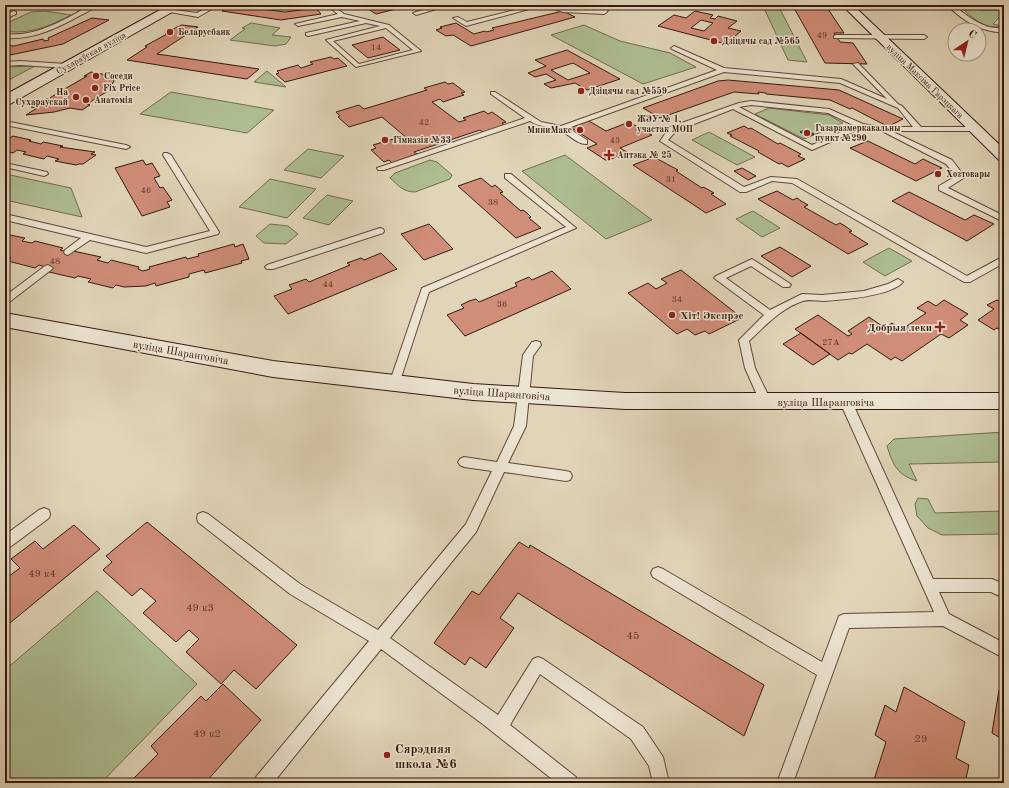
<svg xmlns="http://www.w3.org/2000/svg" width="1009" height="788" font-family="'Old Standard TT',serif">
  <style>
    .green { fill: #aebe92; stroke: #726c4f }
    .building { fill: #d08d78; stroke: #35190c; fill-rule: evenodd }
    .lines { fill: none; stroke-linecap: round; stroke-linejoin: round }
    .service-casing { stroke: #604837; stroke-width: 2 }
    .secondary-casing { stroke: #35190c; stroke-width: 2 }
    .service { fill: #ece4d2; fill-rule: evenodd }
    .secondary { fill: #ece4d2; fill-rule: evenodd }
    .poi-dot { fill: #8f2418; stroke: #ece4d2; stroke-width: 1.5 }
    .labels { text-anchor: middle; stroke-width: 3; stroke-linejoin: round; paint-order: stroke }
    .far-poi-label { font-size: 9px; font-weight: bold; fill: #35190c; stroke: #ece4d2; text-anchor: start }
    .number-label { font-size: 9px; fill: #5c3627 }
    .far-street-label { font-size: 9px; fill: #35190c; stroke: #ece4d2 }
    .poi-label { font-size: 11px; font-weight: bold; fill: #35190c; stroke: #ece4d2; text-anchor: start }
    .street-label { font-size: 11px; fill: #35190c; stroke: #ece4d2 }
    .near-number-label { font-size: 11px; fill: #5c3627 }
    .near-poi-label { font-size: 13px; font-weight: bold; fill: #35190c; stroke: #ece4d2; text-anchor: start }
  </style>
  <rect width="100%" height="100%" fill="#e1d5b9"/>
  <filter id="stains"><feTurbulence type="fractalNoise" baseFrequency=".005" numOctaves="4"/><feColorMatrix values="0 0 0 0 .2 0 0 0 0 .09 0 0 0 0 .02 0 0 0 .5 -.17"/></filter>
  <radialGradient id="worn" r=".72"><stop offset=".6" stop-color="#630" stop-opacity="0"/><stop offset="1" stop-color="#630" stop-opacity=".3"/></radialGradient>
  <!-- green -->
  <path class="green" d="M958,5H974L981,10H1003L1004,12L993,24L1001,26C984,32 970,14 958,5Z
    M763,6L779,7L807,62L788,60Z
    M45,11L71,15C50,26 29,35 5,31V24L31,12Z
    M251,23L280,28L272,35L291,37L286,44L275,46L230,40L245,29L242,28Z
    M584,25L620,41L670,53L696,67L643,84L551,35Z
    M35,66L5,82V67Z
    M267,71L286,87L254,82Z
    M171,92L274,110L247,133L140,114Z
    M769,108L829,115L843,123L804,139L755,114Z
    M709,132L755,157L737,165L692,140Z
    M308,149L344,156L321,178L284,170Z
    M565,155L652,220L606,239L522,171Z
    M430,160L437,162L452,175L450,179L415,192C403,192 398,185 390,178L395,173Z
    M10,175L71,188L82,217L5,200V178Z
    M270,179L316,189L287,218L239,207Z
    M327,195L353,201L329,225L303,218Z
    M753,211L780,228L762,237L736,219Z
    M270,224L288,226L298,234L286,244L264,243L256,236Z
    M889,248L912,261L885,276L863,262Z
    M1004,432V462L909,464L917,481C897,475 893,465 887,446L894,439Z
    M918,498L928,499L935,513L1004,511V534L942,535L928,528L917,516L915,504Z
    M97,591L197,684L101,783H5V670Z"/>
  <!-- building -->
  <path class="building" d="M49,5H89L80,10Z
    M232,5L285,12L316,8L321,14L281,20L222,11Z
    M362,5H400L404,7L376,14Z
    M576,5H598L597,10L577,8Z
    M804,6L822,7L823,9H828L844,33H834L840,42L853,43L867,64L825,63L794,8L805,9Z
    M563,11L575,17L471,46L453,35L446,36L436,30L442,28L440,27L456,23L474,34L485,31L486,32L494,30L492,28Z
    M695,11L713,15L710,18L715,19L718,16L737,21L728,28L741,31L726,44L658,26L674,15L686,18ZM701,20L713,23L704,31L691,28Z
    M92,18L109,20L63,44L10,55H5V45L14,46L43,39L44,41L49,40L48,38Z
    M182,25L198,27L157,54L259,69L247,79L240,78L127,60L147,47L145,46L167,34H165L177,27Z
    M383,37L400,50L368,58L352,45Z
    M567,50L620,79L587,90L575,83L551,88L544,84L556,80L546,74L535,77L528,73L546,66L535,60ZM573,63L590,73L568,80L551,70Z
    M331,57L334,59L338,58L347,66L285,82L276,74L279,73L277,71L298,65L301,68L313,64L310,62Z
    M91,72L112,76L114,81L108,91L87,104L90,105L82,110L70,108L54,112L26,115L37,108L31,107L40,102H43L63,90L87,76H84Z
    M728,80L839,90L903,119L889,126L883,124L852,108L850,109L830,100L766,94V93L758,92L759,94L734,92L660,118L643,108L718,81Z
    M445,82L448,84L453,83L465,92L461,93L464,95L443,102L440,99L432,102L459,122L466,120L463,118L484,111L488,114L492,112L506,122L502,123L506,126L484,133L480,130L414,152L417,154L392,163L389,160L384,162L371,150L376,148L373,145L397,138L400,141L408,139L382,117L349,127L338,117L340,116L336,112L359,105L364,109L427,90L424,88Z
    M589,121L606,131L629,122L652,135L620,148L627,152L607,161L587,148L597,144L570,127Z
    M744,126L749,129L751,128L778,144L780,143L801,154L798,156L805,159L788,167L781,163L779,164L758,152L759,151L730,136L732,135L727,133Z
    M805,130L814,134L809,136L800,132Z
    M13,136L31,140L29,141L41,144L43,142L63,146L60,147L95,152L91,154L96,155L83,164H79L76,165L55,161L59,159L47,156L44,159L23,154L26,152L17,150L13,153L5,151V137L10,138Z
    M868,141L915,164L923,159L942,168L916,181L850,148Z
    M654,157L678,170L676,171L702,188L703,187L707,189L714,193L711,194L726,204L706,213L633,165Z
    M143,160L146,165L152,163L160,176L154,178L160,188L163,187L172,200L167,202L170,207L142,216L115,168Z
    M742,168L756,176L748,180L734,171Z
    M481,178L492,187L495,185L503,192L500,193L521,211L523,210L527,213L531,217L529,218L541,228L516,238L458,186Z
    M777,191L793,200L797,198L801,201L808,205L804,207L836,225L840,223L845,226L852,231L849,232L868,244L848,254L758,199Z
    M909,192L965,220L974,215L994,224L967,241L892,201Z
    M429,224L453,249L424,260L401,234Z
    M5,234L25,238L22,241L32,243L35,241L63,248L60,250L68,252L73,251L101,257L97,260L108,263L111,260L139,267L138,269L143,271L150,269L149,267L186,257L187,259L199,256L198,254L234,244L235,247L243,244L249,259L241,261L242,263L205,273L204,270L189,274V277L156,286L155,283L146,286L124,287L116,285L113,288L88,282L91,279L78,276L75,278L49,272L52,269L39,265L35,268L8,261L11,258L5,257Z
    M780,247L811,266L792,277L761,256Z
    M381,253L397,269L288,314L274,296L292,289L289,285L306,279L309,282L350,265L347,263L361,258L364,260Z
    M681,270L742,318L709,334L705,331L695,335L687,329L677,334L628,293L648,283L656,289L667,283L661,279Z
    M552,271L571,289L465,336L447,315L464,308L461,305L469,301L476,299L479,302L517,286L515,283L529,277L532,280Z
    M944,300L968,314L960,320L968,325L949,338L941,334L902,361L895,357L891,360L867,344L852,354L849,353L838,360L795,329L818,315L848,336L852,334L848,331L869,317L885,328L892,323L901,330L926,313L917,308L928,301L936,306Z
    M997,300L1004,303V332L997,328L994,330L978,320L994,309L987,305Z
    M801,333L830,354L813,365L783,344Z
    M147,522L297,645L256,689L234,670L221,684L186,652L199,639L189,630L176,642L143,613L156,601L141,588L132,596L103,570L112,562L106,556Z
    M74,525L100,549L5,627V579L20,568L11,559L35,541L43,549Z
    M519,542L529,548L530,545L764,685L744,736L518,593L500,618L514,628L486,668L470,657L465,665L434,643L472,591L479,595Z
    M223,684L261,720L205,783H129L158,754L151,746L201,696L206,701Z
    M904,687L965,722L956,758L969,765L965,783H873L886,742L875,735L885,705L896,712Z
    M999,690L1004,693V740L992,733Z"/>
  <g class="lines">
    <defs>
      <path id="service" d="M91,5H98C92,10 85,13 79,16C55,29 33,40 5,38V34C38,37 63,20 91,5Z
        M212,5H219L198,17L164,11L167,9L197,13Z
        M275,5H303L288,8Z
        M326,5H332L344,14L389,25L421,51L356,67L326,40L380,26L366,23L308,36L306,35V33L360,21L342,17L298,26L295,24L338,14ZM386,28L413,50L359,64L333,41Z
        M427,5H450L416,15L413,13L430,8Z
        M535,5H544L466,26L453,18L458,17L467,22Z
        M544,5H553L563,8L602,10L604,5H610L607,12L604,14L563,12Z
        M947,5H953C969,17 983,30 1004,28V32C982,33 962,20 947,5Z
        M14,11L16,12V14L5,19V15Z
        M836,35H924L927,37L924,39L834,38V36Z
        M674,46L724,68L841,79L887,99L853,64L858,63L898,104L902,106L921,127H978L979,129L975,131H891L952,160L965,177L948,188L1004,216V222L939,190V186L956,176L946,164L882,131L862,128L812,150L733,109L676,131L668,140L744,187L771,177L797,179L967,276L1004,256V263L970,282H964L792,183L772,181L746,192H740L660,141L670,127L739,103L751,101L829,109L863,124L881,127H913L898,108L840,83L724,72L568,128L587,140V144C577,145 568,133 559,130C549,126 539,127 530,121L384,170H378L377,168L525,118L491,94V92H495L541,122L561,126L717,70L672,49L671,48ZM751,105L828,113L855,126L812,145L739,107Z
        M20,61L67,64L70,66L67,68L20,65L5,66V62Z
        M5,121L126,145L130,147L126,149L5,125Z
        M164,153H167L171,155L219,232L218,234L146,253L90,240L68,255L65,254L64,252L65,250L81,238L5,220V214L146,247L210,231L163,155Z
        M5,163L47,172L48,174L44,176L5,167Z
        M505,174H511L576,228L429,292L399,384L398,387H390L389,384L422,288L566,227L505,178Z
        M380,228L383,229L384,231L383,233L273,269H267L265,267L267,265Z
        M752,259L789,283L791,285L789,287H783L751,266L726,278L770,310L802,294L822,295L864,291L888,284L898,279L903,282C892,296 841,300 824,301C817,301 809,299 803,301C781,308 765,326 749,341L755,368L771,401L769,404L765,405L761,404L745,368L739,340L764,315L714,278L716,276Z
        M48,265L53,268L51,270L8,303L5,304V296L45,266Z
        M536,341L540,342L541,345L533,356L526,426L508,463L566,471L570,472L572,476L570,480L566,481L504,472L476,532L390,638L498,715L533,659L538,657L543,659L643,727L663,757L669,783H653L649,766L631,739L540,674L510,725L576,777L578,783H557L484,725L381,649L273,783H254L256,777L369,641L290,594L198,522L197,518L198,514L203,512L208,514L300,584L378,630L466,524L492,471L464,467L460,465L458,462L460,459L464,457L497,462L514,426L523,355L532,342Z
        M846,398L850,399L852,402L933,579H992L1004,584V598L991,592H939L949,614L1004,643V658L943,626L849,628L793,783H777L817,675L653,577L651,573L653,569L658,567L663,569L822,662L839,616L844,614L934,612L840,402L842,399Z
        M44,508L49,510L50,514L49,518L10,547L5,549V535L39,510Z"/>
      <path id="secondary" d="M169,5H182L181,7L10,104L5,105V95Z
        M842,5H853L1004,149V162L999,160Z
        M5,313L273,361L473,384L625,393H1004V409H625L473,400L273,377L5,327Z"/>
    </defs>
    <!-- service casing -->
    <use href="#service" class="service-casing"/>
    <!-- secondary casing -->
    <use href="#secondary" class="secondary-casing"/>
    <!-- service -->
    <use href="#service" class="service"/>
    <!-- secondary -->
    <use href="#secondary" class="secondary"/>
  </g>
  <!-- markers -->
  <g class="poi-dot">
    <circle cx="170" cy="32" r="4"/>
    <circle cx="714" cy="41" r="4"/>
    <circle cx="96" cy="76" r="4"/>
    <circle cx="95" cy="88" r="4"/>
    <circle cx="581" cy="91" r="4"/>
    <circle cx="76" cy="97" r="4"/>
    <circle cx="86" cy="100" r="4"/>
    <circle cx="629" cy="124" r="4"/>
    <circle cx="580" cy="130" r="4"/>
    <circle cx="807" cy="133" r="4"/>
    <circle cx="385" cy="140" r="4"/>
    <path d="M607 149h4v4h4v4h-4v4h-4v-4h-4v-4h4z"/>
    <circle cx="938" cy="174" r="4"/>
    <circle cx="672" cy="315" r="4"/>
    <path d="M938 321h4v4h4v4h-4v4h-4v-4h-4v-4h4z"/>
    <circle cx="387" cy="755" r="4"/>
  </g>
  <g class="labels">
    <!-- far-poi labels -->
    <g class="far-poi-label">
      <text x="178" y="35">Беларусбанк</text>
      <text x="722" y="44">Дзіцячы сад №565</text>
      <text x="104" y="79">Соседи</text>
      <text x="103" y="91">Fix Price</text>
      <text x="589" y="94">Дзіцячы сад №559</text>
      <text x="68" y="95" text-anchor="end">На<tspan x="68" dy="10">Сухараўскай</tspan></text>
      <text x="94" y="103">Анатомія</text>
      <text x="637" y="122">ЖЭУ № 1,<tspan x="637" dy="10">участак МОП</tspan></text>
      <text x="815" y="131">Газаразмеркавальны<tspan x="815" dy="10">пункт №290</tspan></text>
      <text x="572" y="133" text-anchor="end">МиниМакс</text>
      <text x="393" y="143">Гімназія №33</text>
      <text x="617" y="158">Аптэка № 25</text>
      <text x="946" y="177">Хозтовары</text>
    </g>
    <!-- number labels -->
    <g class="number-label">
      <text x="822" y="38">49</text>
      <text x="376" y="50">14</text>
      <text x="424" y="125">42</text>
      <text x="615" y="143">43</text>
      <text x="671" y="182">31</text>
      <text x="146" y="193">46</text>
      <text x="493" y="205">38</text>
      <text x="55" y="264">48</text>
      <text x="328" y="287">44</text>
      <text x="677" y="302">34</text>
      <text x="502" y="307">36</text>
      <text x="831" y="345">27А</text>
    </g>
    <!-- far-street labels -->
    <g class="far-street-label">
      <text transform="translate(91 53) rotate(-29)" y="3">Сухараўская вуліца</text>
      <text transform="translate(925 81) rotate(44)" y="3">вуліца Максіма Гарэцкага</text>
    </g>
    <!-- poi labels -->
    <g class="poi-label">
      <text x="680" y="319">Хіт! Экспрэс</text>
      <text x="932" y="331" text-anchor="end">Добрыя леки</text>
    </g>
    <!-- street labels -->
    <g class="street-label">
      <text transform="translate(181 352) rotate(10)" y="4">вуліца Шаранговіча</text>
      <text transform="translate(502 393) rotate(4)" y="4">вуліца Шаранговіча</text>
      <text x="826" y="406">вуліца Шаранговіча</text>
    </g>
    <!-- near-number labels -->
    <g class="near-number-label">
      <text x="42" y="577">49 к4</text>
      <text x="200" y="611">49 к3</text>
      <text x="633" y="639">45</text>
      <text x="207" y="737">49 к2</text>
      <text x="921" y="742">29</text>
    </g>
    <!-- near-poi labels -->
    <g class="near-poi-label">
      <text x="395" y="753">Сярэдняя<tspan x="395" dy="15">школа №6</tspan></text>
    </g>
  </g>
  <!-- margin -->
  <rect width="1009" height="788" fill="none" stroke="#e1d5b9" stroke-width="20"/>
  <rect x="6" y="6" width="997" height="776" fill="none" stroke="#35190c" stroke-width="2"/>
  <rect x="10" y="10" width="989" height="768" fill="none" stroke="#35190c"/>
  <!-- north arrow -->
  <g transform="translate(967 42) rotate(35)"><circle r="19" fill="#ece4d2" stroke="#a39383"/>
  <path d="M0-3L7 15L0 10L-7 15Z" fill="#8f2418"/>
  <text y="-6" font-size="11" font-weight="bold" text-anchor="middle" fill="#35190c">С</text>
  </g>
  <rect width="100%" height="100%" filter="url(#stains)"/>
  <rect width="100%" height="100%" fill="url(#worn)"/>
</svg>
